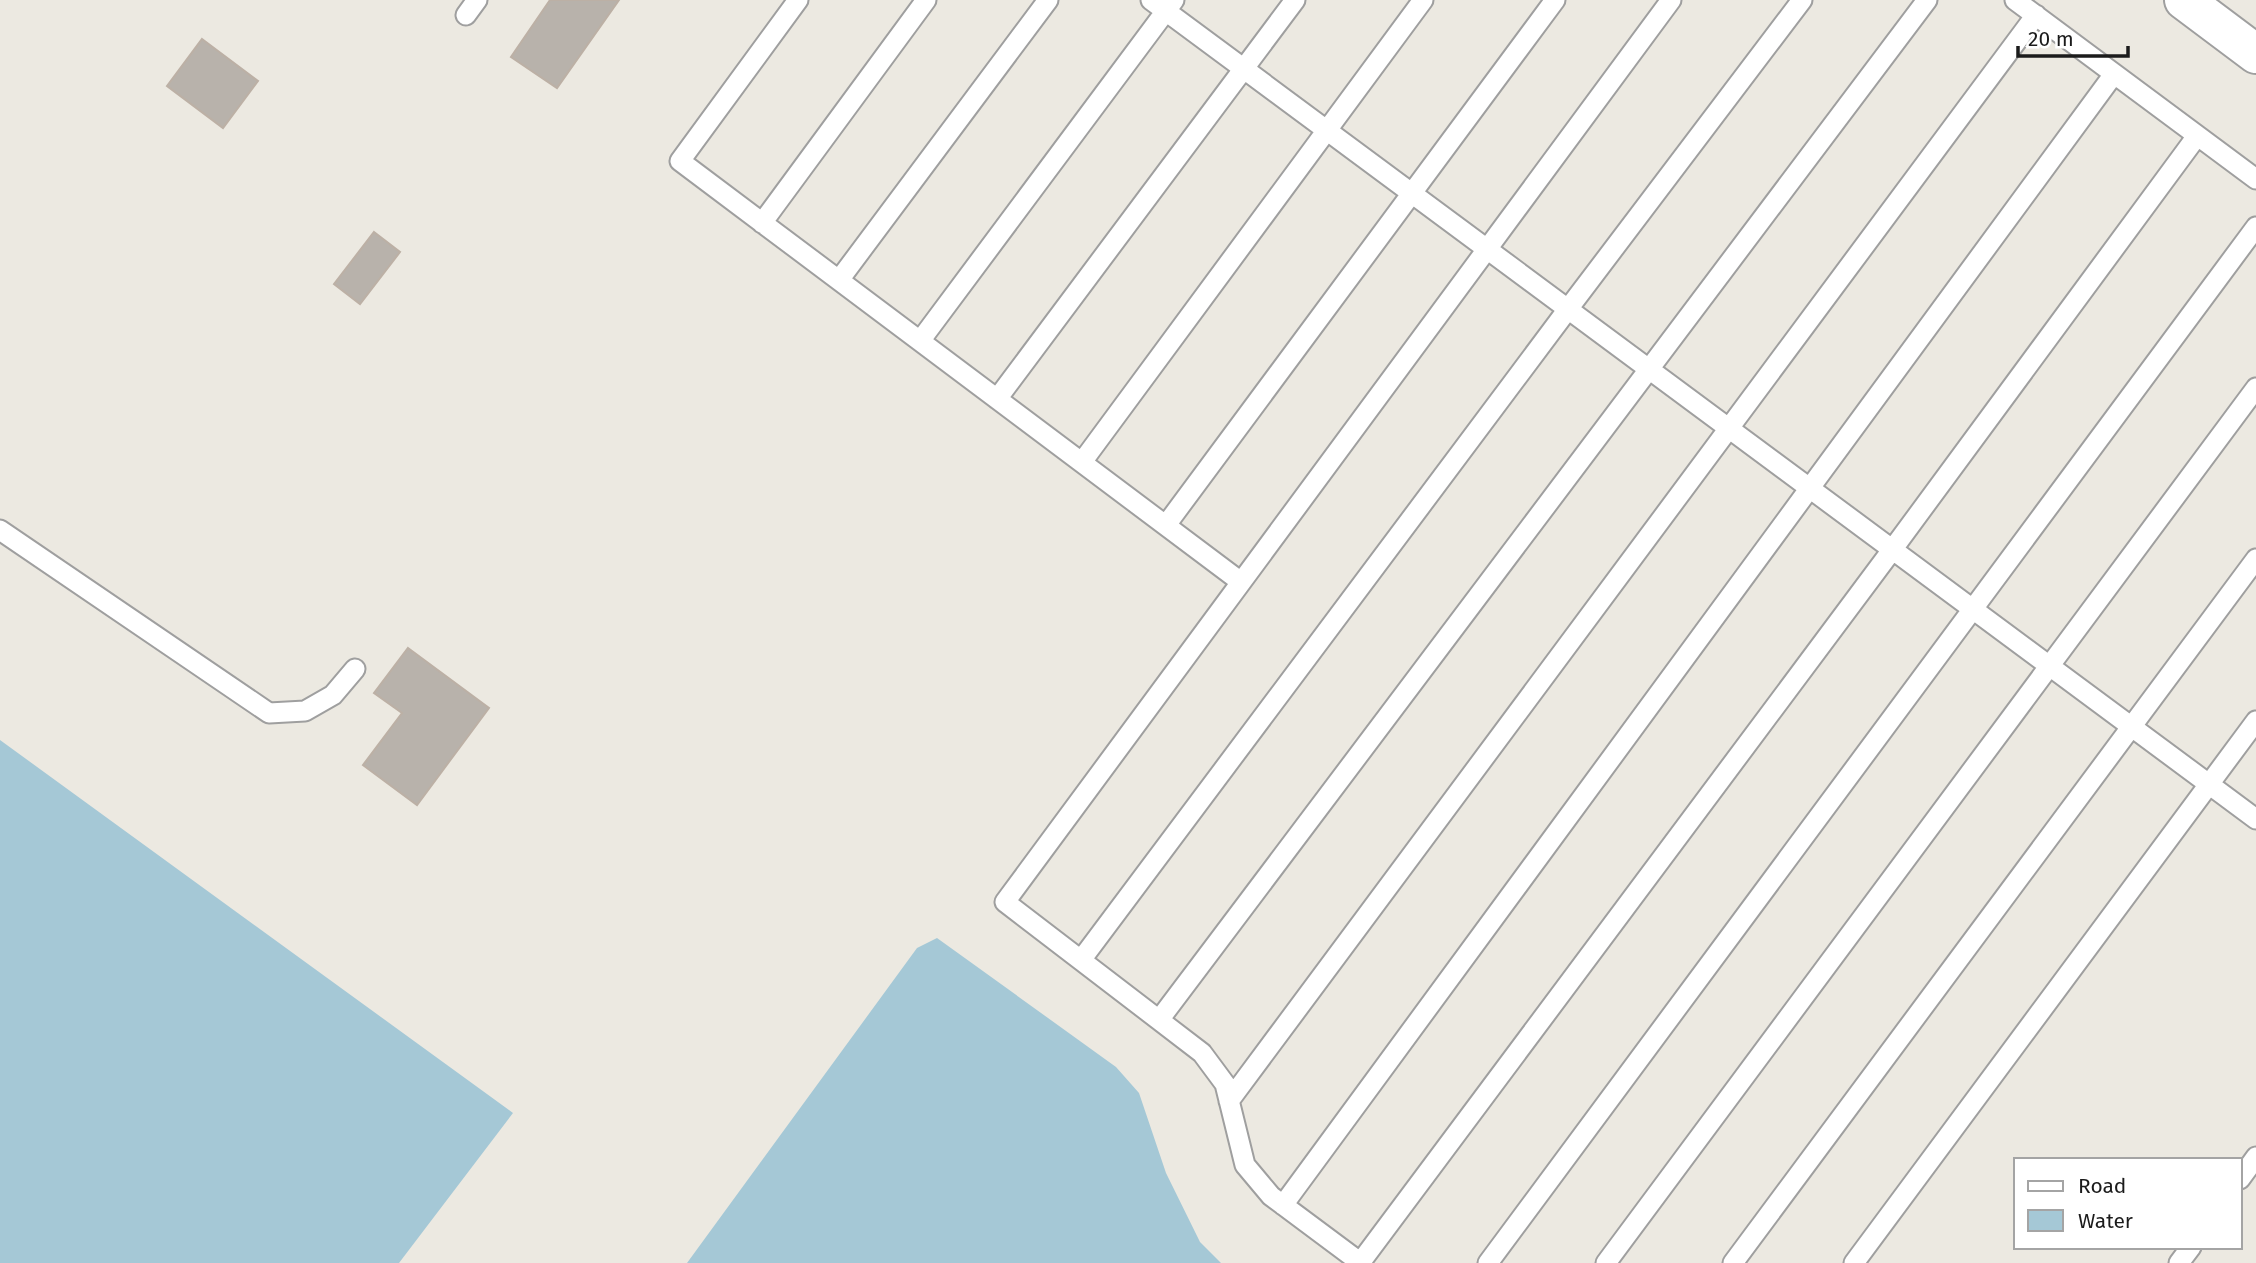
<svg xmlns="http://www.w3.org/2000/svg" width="2256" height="1263" font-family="'Fira Sans',sans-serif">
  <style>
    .water { fill: #a5c8d6 }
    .building { fill: #b8b2ab; stroke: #bcb0a5; stroke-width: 2 }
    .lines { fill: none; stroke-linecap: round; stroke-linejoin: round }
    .service-casing { stroke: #9f9f9f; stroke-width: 23 }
    .tertiary-casing { stroke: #9f9f9f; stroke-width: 42 }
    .service { stroke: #fff; stroke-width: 19 }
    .tertiary { stroke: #fff; stroke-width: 38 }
  </style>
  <rect width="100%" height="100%" fill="#ece9e1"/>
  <!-- water -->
  <path class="water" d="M0,740L513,1113L399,1263H0Z
    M937,938L1116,1067L1139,1093L1166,1173L1200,1242L1221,1263H687L917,948Z"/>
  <!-- building -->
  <path class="building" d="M550,0H619L557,88L511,57Z
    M202,39L258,81L223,128L167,86Z
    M374,232L400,252L360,304L334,284Z
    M408,648L489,708L417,805L363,765L402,713L374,693Z"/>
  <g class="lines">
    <defs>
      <path id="service" d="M798,0L680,161L1241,582
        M1151,0L2256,819
        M2015,0L2256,179
        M466,15L477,0
        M762,223L926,0
        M839,280L1048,0
        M920,341L1174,0
        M997,399L1295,0
        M1082,462L1423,0
        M1166,525L1555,0
        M0,530L269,713L305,711L333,695L355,669
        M1081,960L1568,309L1802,0
        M1159,1020L1927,0
        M1229,1101L2036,15
        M2240,1179L2256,1157
        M1283,1205L2114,74
        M1360,1263L1892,550L2197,136
        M1361,1263L1271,1196L1245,1165L1225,1084L1202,1053L1005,902L1671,0
        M1488,1263L2256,227
        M1606,1263L2256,388
        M1733,1263L2256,559
        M1854,1263L2256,721
        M2179,1263L2191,1247"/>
      <path id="tertiary" d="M2184,0L2256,54"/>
    </defs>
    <!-- service casing -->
    <use href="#service" class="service-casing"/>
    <!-- tertiary casing -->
    <use href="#tertiary" class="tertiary-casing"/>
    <!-- service -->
    <use href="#service" class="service"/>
    <!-- tertiary -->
    <use href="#tertiary" class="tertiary"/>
  </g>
  <!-- legend -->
  <rect x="2014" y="1158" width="228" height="91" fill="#ffffff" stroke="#a4a4a4" stroke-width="2"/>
  <rect x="2028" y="1181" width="35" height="10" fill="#ffffff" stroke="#a4a4a4" stroke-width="2"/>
  <text x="2078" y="1193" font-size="21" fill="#1b1b1b">Road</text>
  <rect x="2028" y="1210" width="35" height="21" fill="#a5c8d6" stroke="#a4a4a4" stroke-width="2"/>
  <text x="2078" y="1228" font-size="21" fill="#1b1b1b">Water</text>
  <!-- scale -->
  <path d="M2018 46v10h110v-10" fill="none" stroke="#1b1b1b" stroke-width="3.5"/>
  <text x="2028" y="46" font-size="21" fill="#1b1b1b" stroke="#ffffff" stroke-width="5" paint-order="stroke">20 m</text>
</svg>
